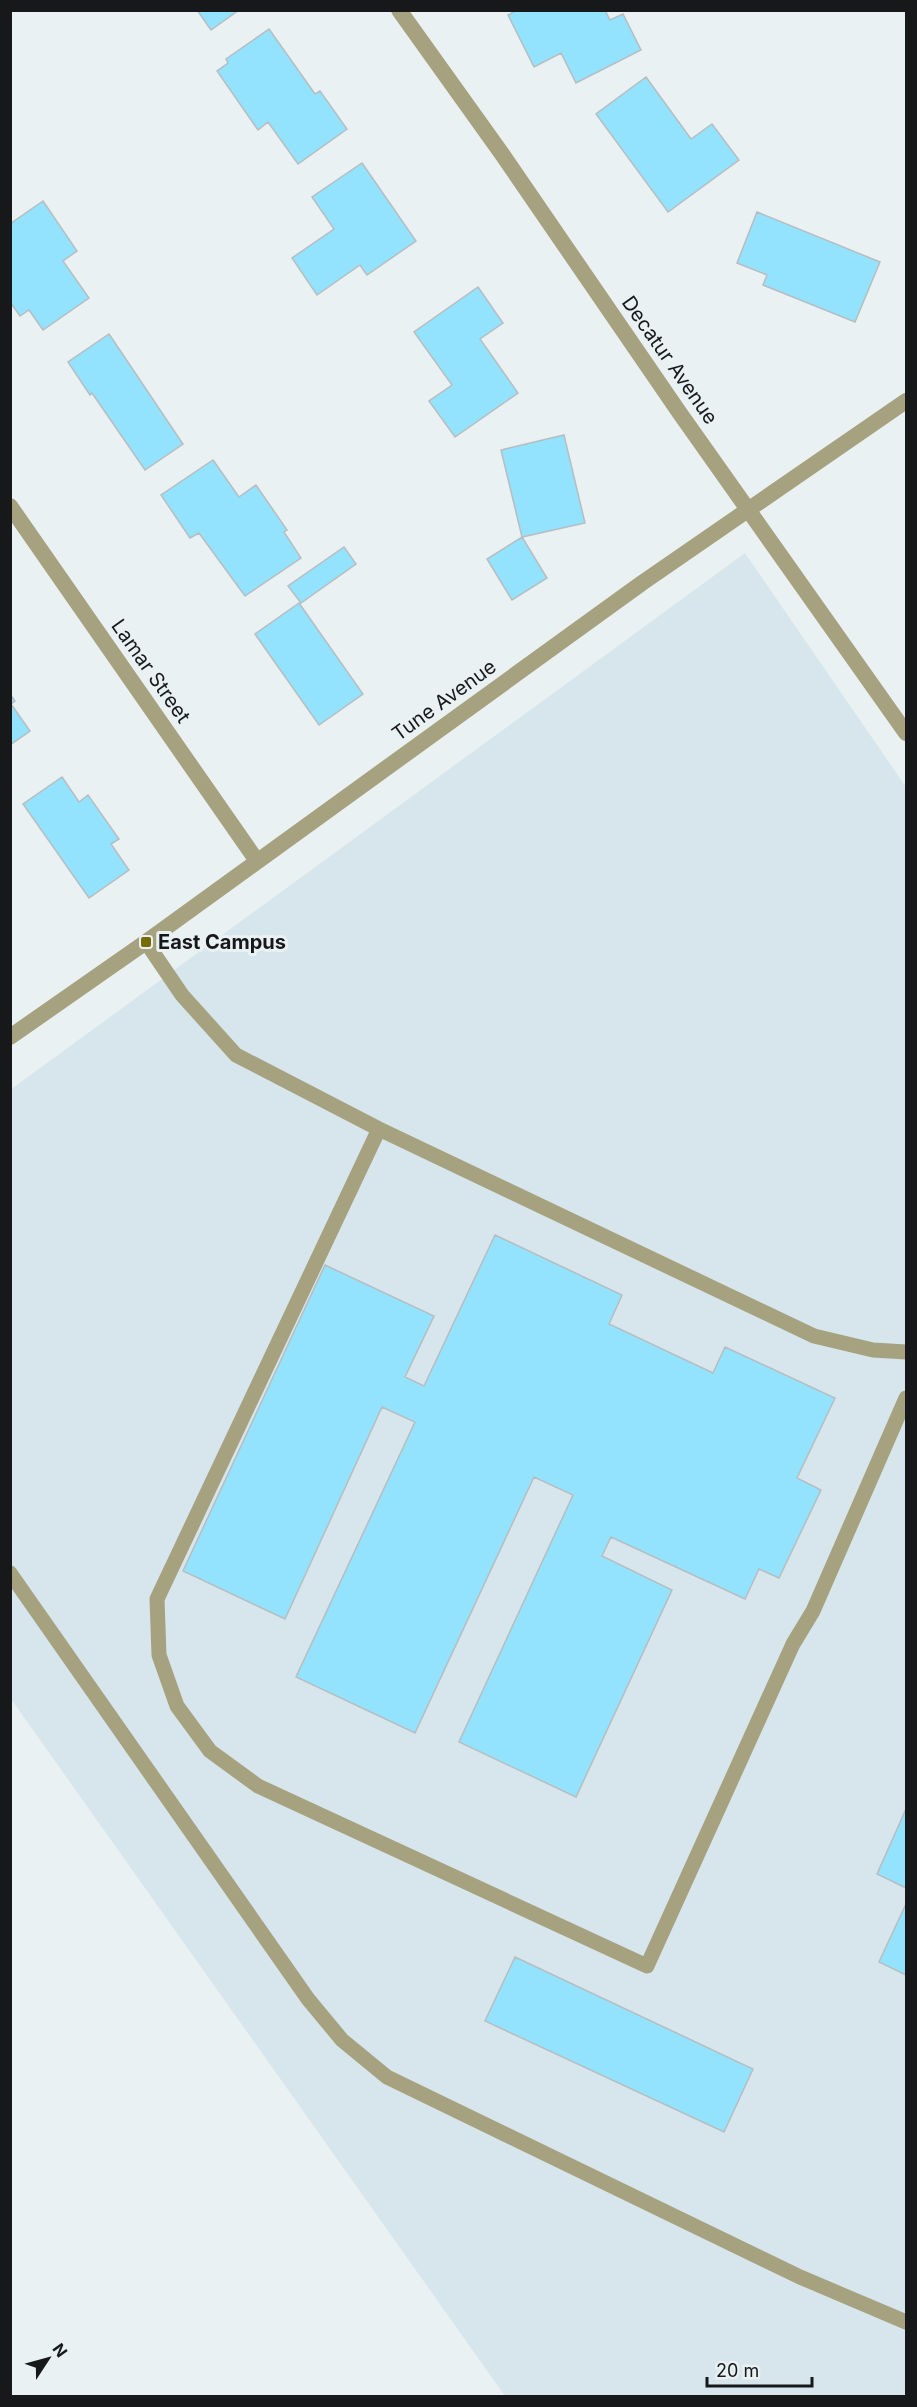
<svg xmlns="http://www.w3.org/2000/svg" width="917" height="2407" font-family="Inter,sans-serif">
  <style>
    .built { fill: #d7e6ec }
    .building { fill: #93e2fe; stroke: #b7bdc0; stroke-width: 1.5 }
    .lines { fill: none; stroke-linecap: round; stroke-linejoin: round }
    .service { stroke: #a6a27f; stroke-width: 15 }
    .minor { stroke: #a6a27f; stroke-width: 16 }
    .tertiary { stroke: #a6a27f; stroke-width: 16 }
    .poi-dot { fill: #766b05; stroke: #eaf1f3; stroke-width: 2 }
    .labels { text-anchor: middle; stroke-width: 6; stroke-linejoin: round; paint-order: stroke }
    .street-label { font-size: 20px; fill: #161819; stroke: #eaf1f3 }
    .poi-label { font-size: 20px; font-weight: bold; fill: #161819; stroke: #eaf1f3; text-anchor: start }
  </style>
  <rect width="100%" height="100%" fill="#eaf1f3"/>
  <!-- built -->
  <path class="built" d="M745,553L906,787V2396H505L11,1699L10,1090Z"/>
  <!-- building -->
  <path class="building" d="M197,10H239L211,30Z
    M517,10H605L610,20L623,14L641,50L576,83L561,53L534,67L508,15Z
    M269,29L315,94L320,91L347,129L298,164L268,122L258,130L217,71L228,63L226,59Z
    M646,77L691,139L712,124L739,160L668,212L596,114Z
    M362,163L416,241L367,275L360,265L317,295L292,258L334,229L312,197Z
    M43,201L77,251L63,261L89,298L43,330L29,310L20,316L10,302V224Z
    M757,212L880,262L855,322L763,285L767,275L737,263Z
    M478,287L503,323L480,339L518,393L455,437L429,401L452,385L414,332Z
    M109,334L183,444L145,470L92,393L90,395L68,362Z
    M564,435L585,523L522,537L501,450Z
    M213,460L239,497L256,485L287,530L284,532L301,558L245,596L199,533L190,538L161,495Z
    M522,537L547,578L512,600L487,559Z
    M344,547L356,564L301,603L288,586Z
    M299,603L363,694L319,725L255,634Z
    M10,694L15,701L11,704L30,731L10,745Z
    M62,777L79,802L88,795L119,839L111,844L129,870L89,898L23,804Z
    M495,1235L622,1295L609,1324L713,1373L725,1347L835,1398L797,1478L821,1490L779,1578L759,1569L745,1599L611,1537L602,1556L672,1590L576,1797L459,1742L573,1495L534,1477L415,1733L296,1677L415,1422L382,1407L285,1619L183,1571L325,1265L434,1316L405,1377L424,1386Z
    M906,1809V1888L877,1874Z
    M906,1904V1975L879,1962Z
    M515,1957L753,2069L724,2132L485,2021Z"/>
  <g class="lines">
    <!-- service -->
    <path class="service" d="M146,942L182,995L236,1055L379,1129L814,1336L873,1350L906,1352
      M379,1129L157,1599L159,1655L177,1706L210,1751L258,1786L647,1966L793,1644L813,1611L906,1398
      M10,1573L308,1999L342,2040L387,2077L800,2277L906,2322"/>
    <!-- minor -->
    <path class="minor" d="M399,10L502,154L679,412L906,733
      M10,506L257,861"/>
    <!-- tertiary -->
    <path class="tertiary" d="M10,1037L146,942L642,583L906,401"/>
  </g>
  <!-- markers -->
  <rect class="poi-dot" x="140" y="936" width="12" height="12" rx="3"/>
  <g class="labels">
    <!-- street labels -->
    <g class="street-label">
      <text transform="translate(670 360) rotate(55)" y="7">Decatur Avenue</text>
      <text transform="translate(151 671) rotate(55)" y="7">Lamar Street</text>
      <text transform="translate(444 700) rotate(-36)" y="7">Tune Avenue</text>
    </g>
    <!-- poi labels -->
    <g class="poi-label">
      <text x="158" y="949">East Campus</text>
    </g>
  </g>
  <!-- border -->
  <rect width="917" height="2407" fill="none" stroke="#161819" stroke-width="24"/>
  <!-- north arrow -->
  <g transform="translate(48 2359) rotate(54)" stroke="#eaf1f3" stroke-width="4.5" paint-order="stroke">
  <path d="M0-4.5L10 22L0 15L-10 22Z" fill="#161819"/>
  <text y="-9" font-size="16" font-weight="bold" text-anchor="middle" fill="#161819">N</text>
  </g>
  <!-- scale -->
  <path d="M707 2377v9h105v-9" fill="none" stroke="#161819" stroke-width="3"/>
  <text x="716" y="2377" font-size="18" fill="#161819" stroke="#eaf1f3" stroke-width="4.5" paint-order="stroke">20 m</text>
</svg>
